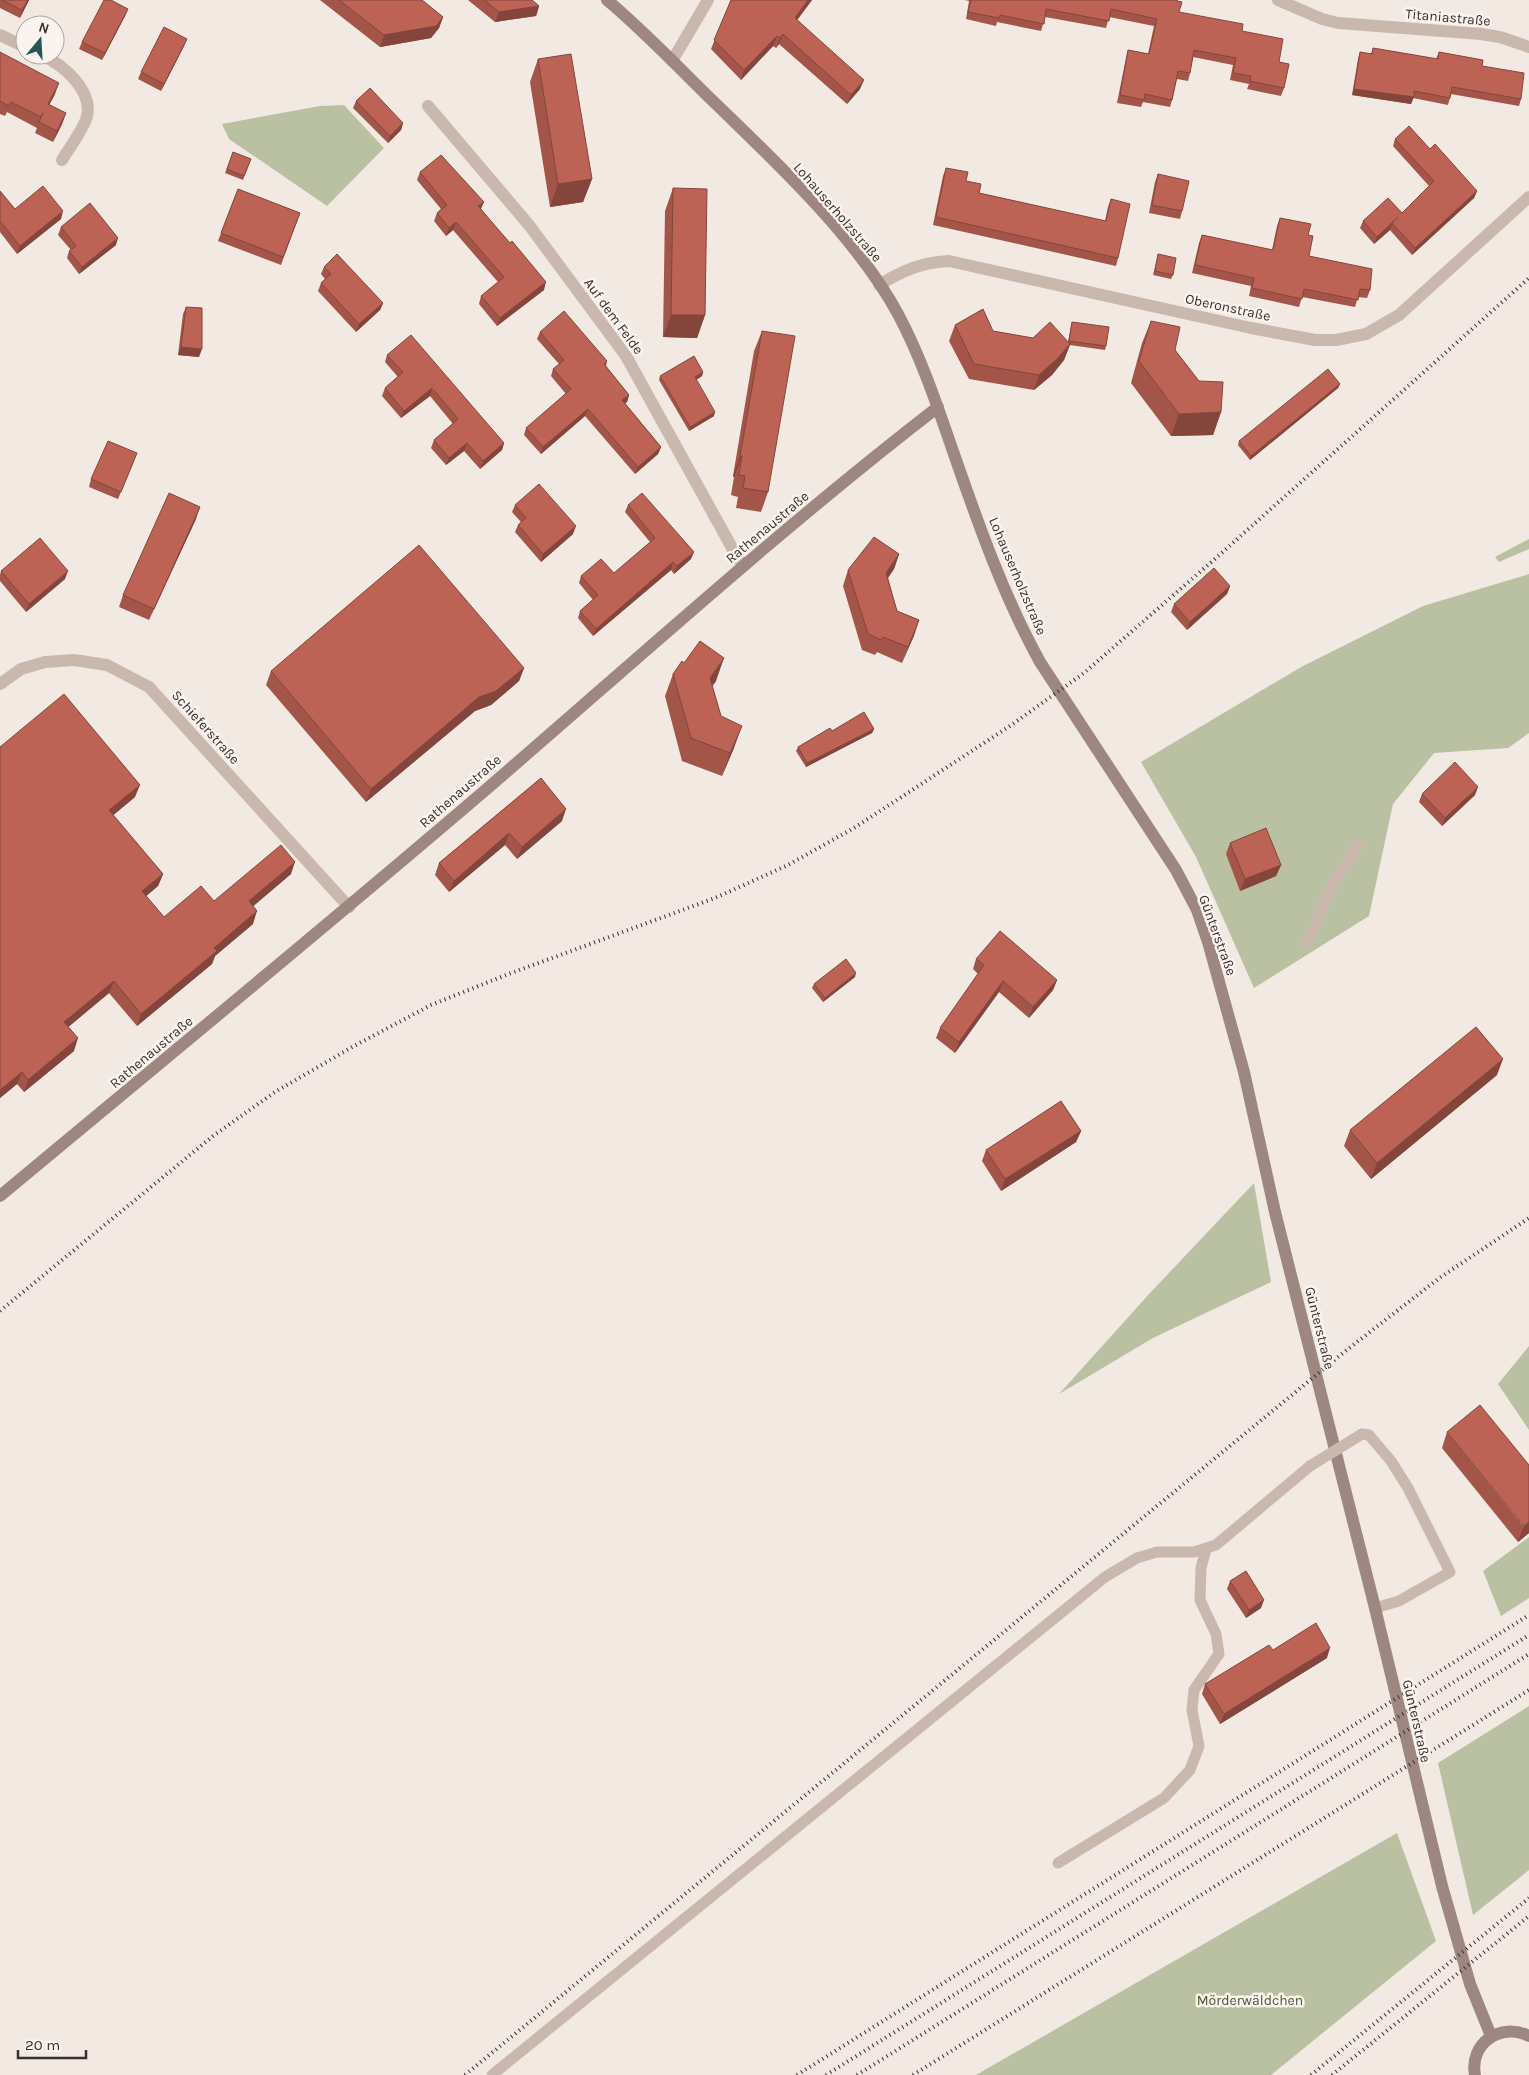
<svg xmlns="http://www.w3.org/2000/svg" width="1529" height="2075" font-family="Karla,sans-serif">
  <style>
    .green { fill: #bac1a3 }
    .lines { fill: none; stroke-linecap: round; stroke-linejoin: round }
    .lane { stroke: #cab8ae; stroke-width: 11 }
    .street { stroke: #cab8ae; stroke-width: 12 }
    .secondary { stroke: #9e8780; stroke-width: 12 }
    .rail { stroke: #392f2c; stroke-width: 4; stroke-dasharray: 1 4; stroke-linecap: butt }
    .lane-bridge { stroke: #cab8ae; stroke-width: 11 }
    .wall { fill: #a35549 }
    .shaded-wall { fill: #84453c }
    .building { fill: #bd6355; stroke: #84453c }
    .labels { text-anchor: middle; stroke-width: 5; stroke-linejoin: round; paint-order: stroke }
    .street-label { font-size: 14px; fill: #392f2c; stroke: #faf3ef }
    .park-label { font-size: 14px; fill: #4c5631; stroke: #faf3ef }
  </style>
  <rect width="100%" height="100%" fill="#f2e9e2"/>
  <!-- green -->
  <path class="green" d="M344,105L384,148L327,206L229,139L222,124L320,106Z
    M1529,539V549L1499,562L1495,557Z
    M1529,574V733L1508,748L1434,753L1393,804L1369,916L1254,988L1196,857L1141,762L1303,666L1423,606Z
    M1254,1183L1271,1282L1153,1338L1059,1394L1150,1293Z
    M1529,1346V1430L1498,1384Z
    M1529,1537V1598L1501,1616L1483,1571Z
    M1529,1706V1870L1473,1915L1438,1763Z
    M1397,1833L1436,1941L1271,2075H976Z"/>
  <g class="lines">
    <!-- lane -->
    <path class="lane" d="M1307,942L1333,884L1358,845
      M1362,1434L1369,1435L1391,1461L1408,1488L1450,1572L1399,1601L1375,1608
      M1058,1863L1164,1798L1190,1770L1199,1746L1192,1710L1194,1690L1219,1654L1216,1634L1200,1600L1201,1568L1206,1549
      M492,2075L1105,1577L1137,1558L1157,1552H1194L1216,1545L1310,1466"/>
    <!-- street -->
    <path class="street" d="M1278,0L1322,19L1338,23L1481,34L1500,37L1529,47
      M0,35L25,47
      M42,55C63,65 93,90 87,116C85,127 68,150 62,160
      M672,61L708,0
      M428,106L529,225L626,356L736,555L744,566
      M879,285C902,271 922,262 949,261L1251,328L1315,340H1336L1366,334L1399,315L1529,197
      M0,684L21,669L45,662L74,660L107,665L149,687L349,907"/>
    <!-- secondary -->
    <path class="secondary" d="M607,0C645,32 680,69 715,103C777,163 857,238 898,314C922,359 938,408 955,457C979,526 1004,597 1040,662L1176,870L1197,910L1208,942L1244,1072L1275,1212L1375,1608L1442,1886L1470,1984L1491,2036
      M0,1196C161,1062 323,929 482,793C633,663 780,529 938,407
      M1475,2075C1469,2043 1501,2022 1529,2036"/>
    <!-- rail -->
    <path class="rail" d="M0,1311L213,1136L275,1092L354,1046L431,1005L506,975L715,898L788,865L854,828L1010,726L1084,673L1216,558L1529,278
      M465,2075L1343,1353L1438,1279L1529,1218
      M797,2075L1529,1615
      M826,2075L1529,1635
      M857,2075L1529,1654
      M913,2075L1529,1690
      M1311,2075L1529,1898
      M1332,2075L1529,1916"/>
    <!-- lane-bridge -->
    <path class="lane-bridge" d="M1310,1466L1362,1434"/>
  </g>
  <!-- wall -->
  <path class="wall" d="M0,0H29L20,18L0,8Z
    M320,0H422L443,17L439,28L431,38L380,47Z
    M468,0H532L539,6L536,16L495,22Z
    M731,0H812L797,20L860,89L847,104L779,44L776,48L773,46L741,80L711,49Z
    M965,0H1177L1179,12L1242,31L1279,62L1284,88L1281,96L1247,89L1249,84L1230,80L1233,65L1193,57L1190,73L1188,81L1177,79L1172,100L1170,107L1143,102L1141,107L1117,103L1126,58L1128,50L1148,54L1154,26L1109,17L1106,28L1045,17L1041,31L997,22L996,26L966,19L969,1Z
    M128,9L125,16L102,60L79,49L82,42Z
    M184,46L161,91L138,79L141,72Z
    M1373,48L1436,59L1439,52L1482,66L1521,99L1519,106L1451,94L1448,105L1413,98L1411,104L1352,95L1358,59L1360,52L1371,54Z
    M0,52L55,94L49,105L66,113L62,124L53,142L35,133L37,128L7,112L5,116L0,114Z
    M538,59L592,179L583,202L550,207L530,82Z
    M356,101L403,123L401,130L388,143L353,108Z
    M1395,139L1430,149L1477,191L1474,198L1412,255L1390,230L1374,244L1360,228L1363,221L1402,213L1429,186L1393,146Z
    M233,152L251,159L243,180L225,173Z
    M946,168L966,181L979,193L1105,221L1108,207L1111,199L1118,258L1116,266L933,225L943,176Z
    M420,172L481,209L544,290L497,326L479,304L481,296L498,282L453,230L446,236L434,221L437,213L441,209L417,180Z
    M1158,174L1182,211L1180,219L1149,213L1155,182Z
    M673,188L705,315L697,338L663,337L665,211Z
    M238,189L300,213L281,265L218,241Z
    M0,191L15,209L61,219L17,254L0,232Z
    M1280,218L1308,235L1309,256L1370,290L1367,298L1358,297L1355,307L1302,297L1299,307L1249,296L1251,286L1192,273L1199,243L1202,235L1272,250L1277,226Z
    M61,227L116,245L79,274L67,258L69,251L71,250L58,235Z
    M1158,254L1173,275L1171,279L1153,275Z
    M324,267L383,303L380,310L356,332L318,291L321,283L325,279L321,274Z
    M186,307L199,357L178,355L183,314Z
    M1151,321L1175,350L1221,412L1213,435L1171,436L1131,383L1142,343Z
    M1072,322L1106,346L1105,350L1070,345L1064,360L1052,375L1034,390L969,379L949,341L955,325L1033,338L1068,342L1071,326Z
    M762,331L768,492L761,512L736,508L738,497L731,495L734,477L733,476L754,351Z
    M540,332L607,361L606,366L629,395L627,402L625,403L661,447L658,454L635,474L585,416L541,454L524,435L526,428L566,394L551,376L553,369L559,364L537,339Z
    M387,355L504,443L502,450L480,469L464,451L446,465L431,448L434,440L453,424L430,396L401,418L382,396L385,388L398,377L385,362Z
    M703,372L702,376L696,380L714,416L689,431L659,380L660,376Z
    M1340,384L1338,388L1250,460L1238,445L1239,441Z
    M134,461L118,499L89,487L91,479Z
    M515,505L573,534L541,562L515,532L518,525L521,522L512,512Z
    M628,505L691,559L674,574L671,570L593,636L578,618L580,611L593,600L579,583L581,576L614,573L650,542L625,512Z
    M196,519L149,620L119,607L123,595Z
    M899,554L894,569L888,578L897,611L919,620L902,663L877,652L875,655L862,650L843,586L848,570Z
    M1,571L65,579L26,612L0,581V575Z
    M1230,586L1227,594L1187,630L1171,612L1174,604Z
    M684,663L716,681L712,686L721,716L734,748L722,776L682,761L665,696L673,674Z
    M524,668L519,681L491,705L475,711L366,802L266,685L271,671Z
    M874,729L872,733L806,767L796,751L798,747L832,731Z
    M0,747L135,797L113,815L163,874L158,886L146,896L164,917L214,901L291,874L253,906V924L215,956L212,964L137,1026L109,993L68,1027L74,1051L24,1092L17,1084L0,1098Z
    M541,778L562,821L517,859L505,845L449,892L435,875L439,863Z
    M1422,794L1475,795L1442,826L1419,802Z
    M1230,843L1281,865L1276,876L1240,891L1226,854Z
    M976,959L1057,980L1053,990L1029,1018L999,992L955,1053L936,1038L940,1028L978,974L973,969Z
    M855,977L823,1002L812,988L814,984Z
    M1497,1075L1371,1179L1344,1146L1350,1130Z
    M1081,1131L1076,1142L1001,1191L982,1161L986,1150Z
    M1447,1432L1529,1533L1518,1542L1442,1448Z
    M1230,1581L1261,1608L1246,1618L1227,1589Z
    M1327,1658L1220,1724L1202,1694L1205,1684Z"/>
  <!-- shaded-wall -->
  <path class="shaded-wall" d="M28,0H29L20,18L22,10Z
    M808,0H812L791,28L795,18Z
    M539,6L536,16L495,22L499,12Z
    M128,9L125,16L102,60L105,53Z
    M443,17L439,28L431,38L380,47L384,35Z
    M783,34L779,44L776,48L780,38Z
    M777,36L773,46L741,80L744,70Z
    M187,39L184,46L161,91L164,84Z
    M864,80L860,89L847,104L851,95Z
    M59,83L55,94L44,115L48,104Z
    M1354,89L1414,97L1411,104L1352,95Z
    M66,113L62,124L53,142L57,131Z
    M403,123L401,130L388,143L390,136Z
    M592,179L583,202L550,207L558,184Z
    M1477,191L1474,198L1412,255L1415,248Z
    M484,202L481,209L478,206Z
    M63,211L61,219L17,254L20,246Z
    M1398,217L1392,223L1390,230L1374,244L1377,237Z
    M456,222L453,230L446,236L449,228Z
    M118,238L116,245L79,274L82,267Z
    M546,282L544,290L497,326L500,318Z
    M383,303L380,310L356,332L359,324Z
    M671,315H705L697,338L663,337Z
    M1070,344L1064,360L1052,375L1034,390L1039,375Z
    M181,347L202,349L199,357L178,355Z
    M703,372L702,376L694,381L695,377Z
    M1340,384L1338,388L1250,460L1251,456Z
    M432,388L430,396L401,418L404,411Z
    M629,395L627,402L619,407L622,400Z
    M588,409L585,416L541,454L543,447Z
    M715,412L714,416L689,431L690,427Z
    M1221,412L1213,435L1171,436L1179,414Z
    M467,443L464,451L446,465L449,458Z
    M504,443L502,450L480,469L483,461Z
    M661,447L658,454L635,474L638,467Z
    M740,456H742L734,477L733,476Z
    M200,507L196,519L149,620L154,609Z
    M576,526L573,534L541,562L543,554Z
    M694,552L691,559L674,574L677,566Z
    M899,554L894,569L880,589L886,573Z
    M673,562L671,570L593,636L596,629Z
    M68,571L65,579L26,612L29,604Z
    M1230,586L1227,594L1187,630L1190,622Z
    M919,620L914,636L902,663L908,647Z
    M724,658L716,681L702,701L710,678Z
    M524,668L519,681L491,705L475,711L366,802L371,789L479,697Z
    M742,726L734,748L722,776L730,753Z
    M874,729L872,733L806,767L807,763Z
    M140,785L135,797L104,823L109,810Z
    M1478,787L1475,795L1442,826L1445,818Z
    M566,809L562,821L517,859L522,847Z
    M509,833L505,845L449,892L454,881Z
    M295,862L291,874L244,914L249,901Z
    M1281,865L1276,876L1240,891L1245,879Z
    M163,874L158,886L138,903L142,891Z
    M257,911L253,924L215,956L212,964L137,1026L141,1014L214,948Z
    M856,973L855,977L823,1002L825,998Z
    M1057,980L1053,990L1029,1018L1033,1007Z
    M114,981L109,993L60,1034L64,1022Z
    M1003,981L999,992L955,1053L959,1042Z
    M78,1038L74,1051L24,1092L28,1080Z
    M1503,1059L1497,1075L1371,1179L1377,1163Z
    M22,1072L17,1084L0,1098V1090Z
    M1081,1131L1076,1142L1001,1191L1005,1179Z
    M1529,1522V1533L1518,1542L1524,1526Z
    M1264,1600L1261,1608L1246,1618L1249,1610Z
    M1330,1648L1327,1658L1220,1724L1224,1714Z"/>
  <!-- building -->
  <path class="building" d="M2,0H28L22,10Z
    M104,0H111L128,9L105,53L82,42Z
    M339,0H422L443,17L436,26L384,35Z
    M484,0H532L539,6L499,12Z
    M731,0H808L795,18L864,80L851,95L783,34L780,38L777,36L744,70L714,40Z
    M971,0H1177V1L1182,2L1179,12L1243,24L1242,31L1283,39L1279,62L1289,64L1284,88L1250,81L1251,76L1233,73L1236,58L1194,50L1190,73L1178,71L1172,100L1145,94L1144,100L1120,95L1128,50L1149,54L1157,19L1111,9L1109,21L1046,9L1044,24L1000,15L999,18L968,12Z
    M164,27L187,39L164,84L141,72Z
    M1373,48L1438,59L1439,52L1483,60L1482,66L1524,73L1521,99L1452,87L1450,98L1414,91V97L1354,89L1360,52L1372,54Z
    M0,52L59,83L48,104L66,113L57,131L39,122L43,113L41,117L11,102L9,106L0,101Z
    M571,54L592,179L558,184L538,59Z
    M370,88L403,123L390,136L356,101Z
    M1409,126L1430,149L1435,144L1477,191L1415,248L1392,223L1398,217L1377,237L1363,221L1388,198L1402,213L1434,181L1395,139Z
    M233,152L251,159L244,176L227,169Z
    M441,155L484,202L478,206L510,243L512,241L546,282L500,318L481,296L504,277L456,222L449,228L437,213L447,205L420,172Z
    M946,168L968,172L966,181L981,184L979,193L1106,221L1111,199L1130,204L1118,258L936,217Z
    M1158,174L1189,181L1182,211L1152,205Z
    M43,186L63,211L20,246L0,221V191L15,209Z
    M673,188L707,189L705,315H671Z
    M238,189L300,213L283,257L221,233Z
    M90,203L118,238L82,267L69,251L76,246L61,227Z
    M1280,218L1311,224L1308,235L1313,236L1309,256L1372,269L1370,290L1360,289L1358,300L1304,289L1302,299L1252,288L1254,278L1195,265L1202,235L1273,250Z
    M337,254L383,303L359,324L321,283L331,274L324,267Z
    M1158,254L1176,258L1173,275L1155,271Z
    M186,307L202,308V349L181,347Z
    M983,309L993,331L1033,338L1050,322L1070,344L1057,359L1039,375L974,364L955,325Z
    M564,311L607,361L604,364L629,395L622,400L661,447L638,467L588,409L543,447L526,428L571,389L553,369L564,360L540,332Z
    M1151,321L1180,327L1175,350L1199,381L1223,382L1221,412L1179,414L1139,361Z
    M1072,322L1109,327L1106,346L1069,341Z
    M762,331L795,336L768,492L743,488L745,476L739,475L742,456H740Z
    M411,335L504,443L483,461L467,443L449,458L434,440L458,419L432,388L404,411L385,388L403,372L387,355Z
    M694,356L703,372L695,377L715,412L690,427L660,376Z
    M1328,369L1340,384L1251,456L1239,441Z
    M108,441L137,453L121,492L91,479Z
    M539,484L576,526L543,554L518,525L526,518L515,505Z
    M169,493L200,507L154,609L123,595Z
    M642,493L694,552L677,566L673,562L596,629L580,611L598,595L581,576L601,559L614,573L655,538L628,505Z
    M874,537L899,554L886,573L897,611L919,620L908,647L883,637L881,640L868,634L848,570Z
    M40,538L68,571L29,604L1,571Z
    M419,545L524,668L496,691L479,697L371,789L271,671Z
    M1214,568L1230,586L1190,622L1174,604Z
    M700,641L724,658L710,678L721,716L742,726L730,753L691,738L673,674L682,661L684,663Z
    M64,694L140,785L109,810L163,874L142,891L164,917L201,886L214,901L281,845L295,862L249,901L257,911L214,948L217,951L141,1014L114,981L64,1022L78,1038L28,1080L22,1072L0,1090V747Z
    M864,712L874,729L807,763L798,747L830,728L832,731Z
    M1455,762L1478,787L1445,818L1422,794Z
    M541,778L566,809L522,847L509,833L454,881L439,863Z
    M1266,828L1281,865L1245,879L1230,843Z
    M1000,931L1057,980L1033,1007L1003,981L959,1042L940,1028L984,965L976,959Z
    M846,959L856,973L825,998L814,984Z
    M1476,1027L1503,1059L1377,1163L1350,1130Z
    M1061,1101L1081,1131L1005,1179L986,1150Z
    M1480,1405L1529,1465V1522L1524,1526L1447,1432Z
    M1246,1571L1264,1600L1249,1610L1230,1581Z
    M1316,1623L1330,1648L1224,1714L1205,1684L1269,1645L1273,1650Z"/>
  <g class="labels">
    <!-- street labels -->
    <g class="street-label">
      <text transform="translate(1448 17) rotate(5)" y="5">Titaniastraße</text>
      <text transform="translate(838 212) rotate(49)" y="5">Lohauserholzstraße</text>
      <text transform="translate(1228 307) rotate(12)" y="5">Oberonstraße</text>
      <text transform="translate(614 316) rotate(54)" y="5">Auf dem Felde</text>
      <text transform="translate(767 527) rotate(-40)" y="5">Rathenaustraße</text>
      <text transform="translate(1018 576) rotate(67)" y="5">Lohauserholzstraße</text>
      <text transform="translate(206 727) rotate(48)" y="5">Schieferstraße</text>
      <text transform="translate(460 791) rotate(-41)" y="5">Rathenaustraße</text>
      <text transform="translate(1218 935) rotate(70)" y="5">Günterstraße</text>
      <text transform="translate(151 1052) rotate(-40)" y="5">Rathenaustraße</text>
      <text transform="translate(1320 1328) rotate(76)" y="5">Günterstraße</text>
      <text transform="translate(1417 1721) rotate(77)" y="5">Günterstraße</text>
    </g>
    <!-- park labels -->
    <g class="park-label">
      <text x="1250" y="2005">Mörderwäldchen</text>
    </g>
  </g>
  <!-- north arrow -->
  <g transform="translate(40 40) rotate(18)"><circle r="24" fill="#faf3ef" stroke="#ada5a1"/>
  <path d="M0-4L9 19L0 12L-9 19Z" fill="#245856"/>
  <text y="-8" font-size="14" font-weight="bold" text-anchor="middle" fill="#392f2c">N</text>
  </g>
  <!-- scale -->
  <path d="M18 2050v8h68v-8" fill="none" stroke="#392f2c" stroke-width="2.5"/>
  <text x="25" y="2050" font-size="15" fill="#392f2c" stroke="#faf3ef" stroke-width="4" paint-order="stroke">20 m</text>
</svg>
